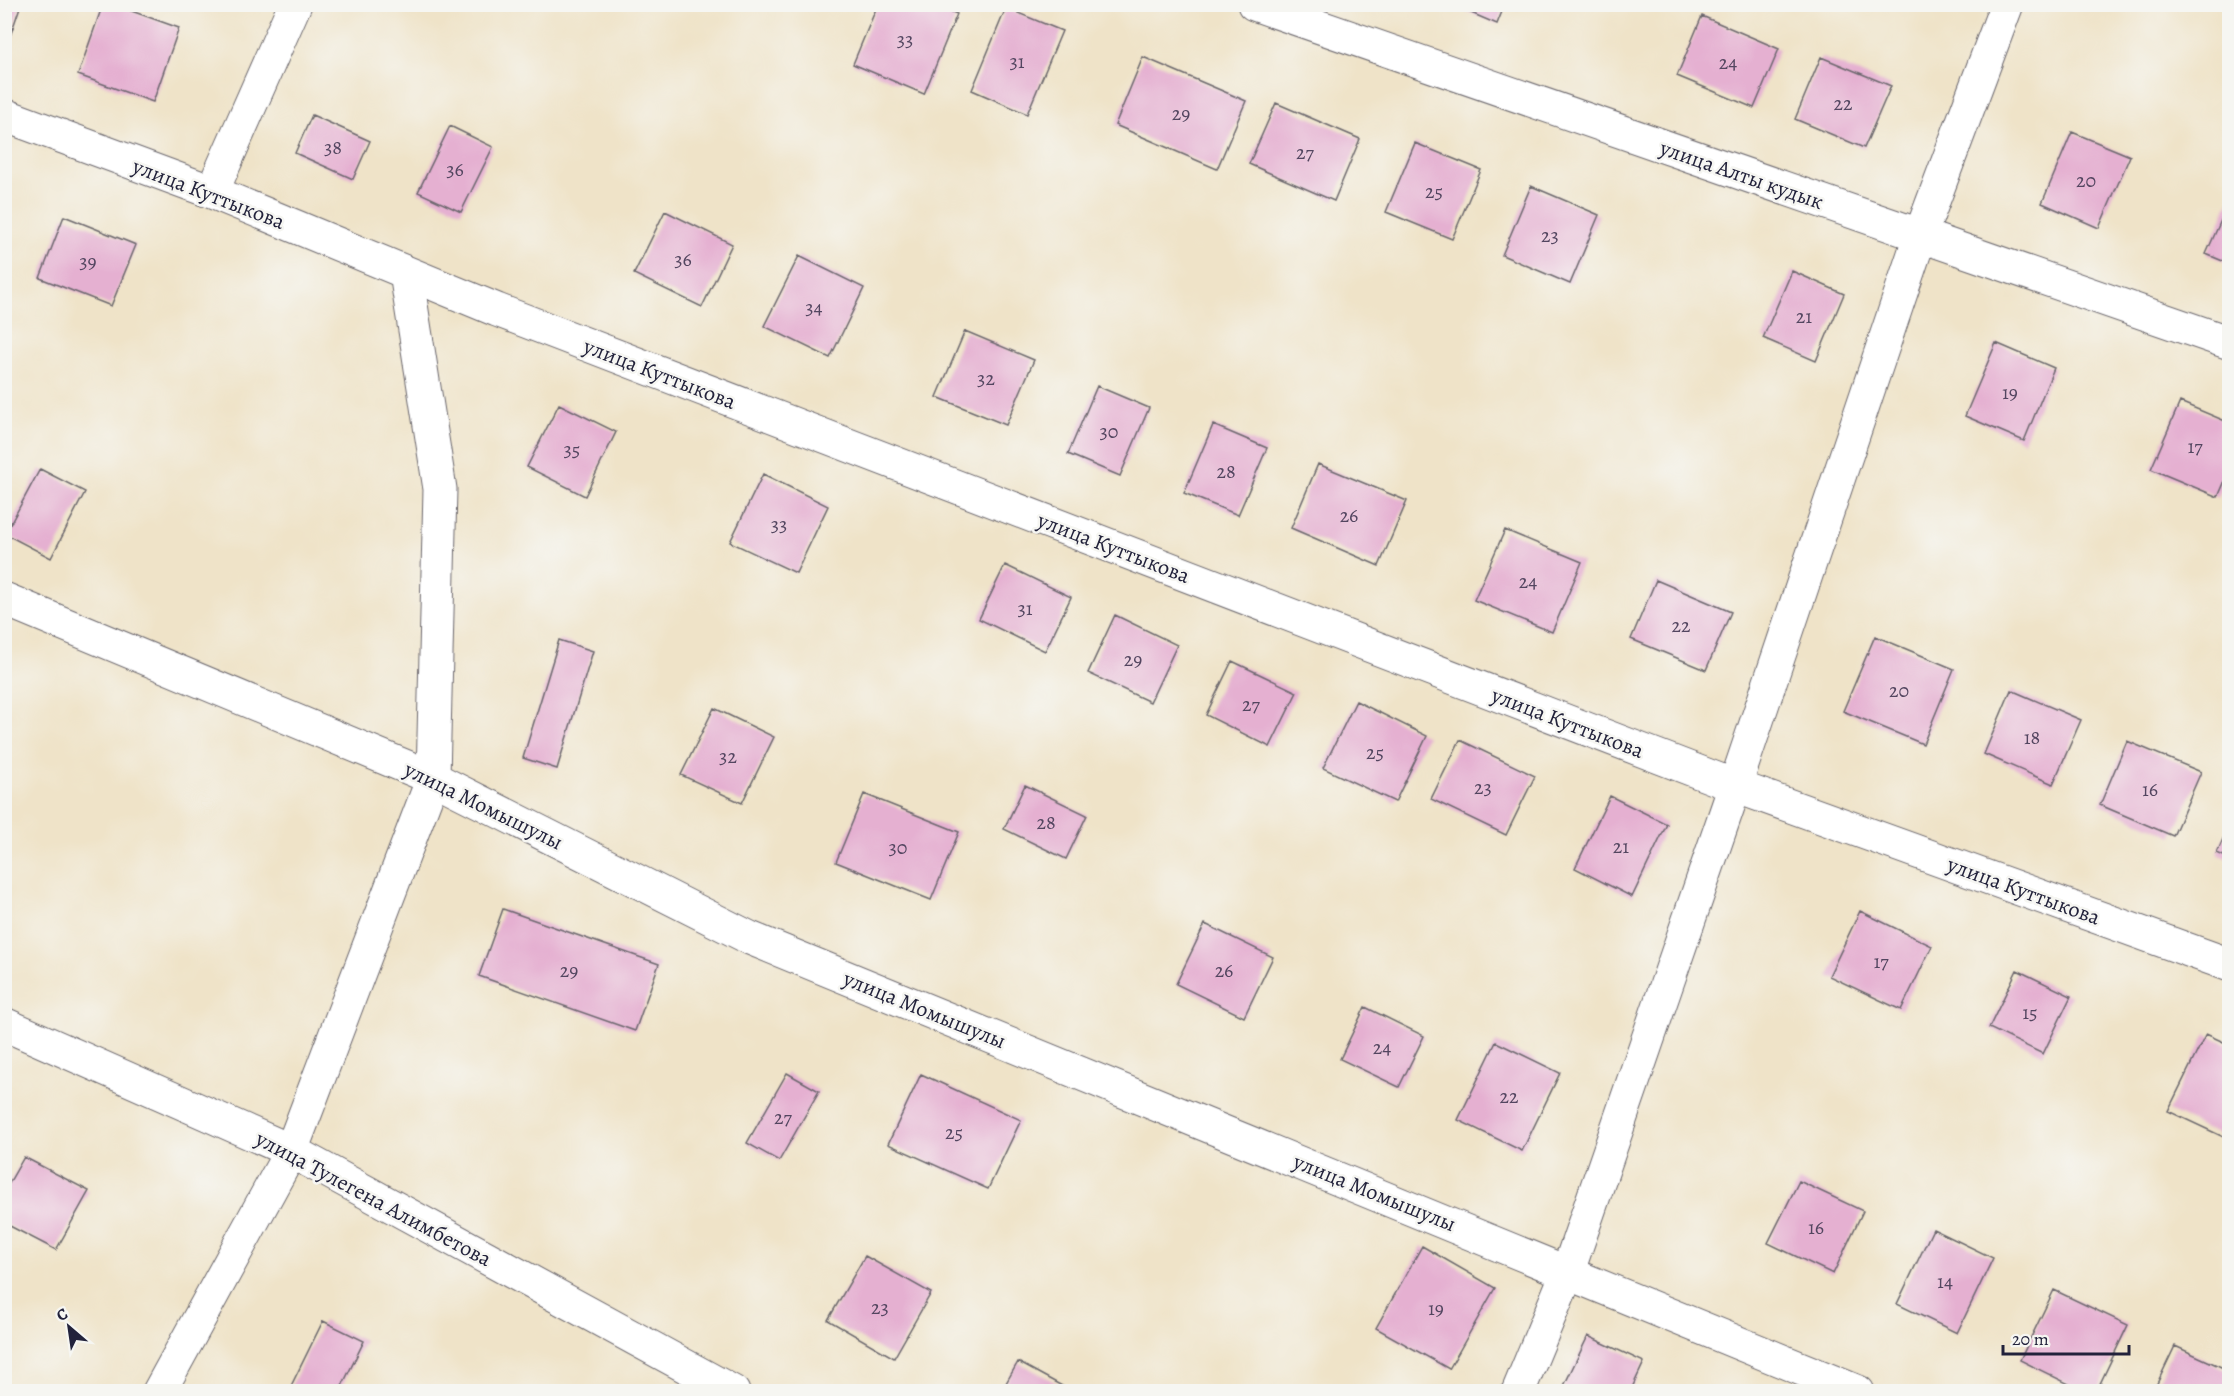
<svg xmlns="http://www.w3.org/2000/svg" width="2234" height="1396" font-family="Alegreya,serif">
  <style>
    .building { fill: #e5b0d1 }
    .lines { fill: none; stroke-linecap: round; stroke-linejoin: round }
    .minor-casing { stroke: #6a666c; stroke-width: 35 }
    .minor { stroke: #fff; stroke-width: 33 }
    .labels { text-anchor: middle; stroke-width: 5; stroke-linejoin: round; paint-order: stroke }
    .number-label { font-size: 20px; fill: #534660 }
    .street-label { font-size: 22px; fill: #22223b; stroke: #f6f6f2 }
  </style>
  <rect width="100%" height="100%" fill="#f6f6f2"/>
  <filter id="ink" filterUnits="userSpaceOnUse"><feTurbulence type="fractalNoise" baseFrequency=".0167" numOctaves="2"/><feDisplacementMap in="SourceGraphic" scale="12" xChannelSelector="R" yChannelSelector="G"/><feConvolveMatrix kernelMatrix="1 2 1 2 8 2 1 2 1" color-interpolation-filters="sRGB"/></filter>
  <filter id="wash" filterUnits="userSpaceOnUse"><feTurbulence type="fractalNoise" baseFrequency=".008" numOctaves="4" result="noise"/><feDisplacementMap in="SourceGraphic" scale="24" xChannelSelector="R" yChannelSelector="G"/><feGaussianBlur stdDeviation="1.35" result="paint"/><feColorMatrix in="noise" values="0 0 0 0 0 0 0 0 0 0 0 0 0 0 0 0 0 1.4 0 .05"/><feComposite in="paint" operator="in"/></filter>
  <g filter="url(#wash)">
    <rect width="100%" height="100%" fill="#efe3c8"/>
    <g id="blocks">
      <!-- building -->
      <path class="building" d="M4,4H21L8,42L4,41Z
        M103,4H112L179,28L153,102L78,75Z
        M878,4H934L957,14L924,94L853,64Z
        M1450,4H1505L1497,24Z
        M1006,8L1062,31L1027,114L972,90Z
        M1702,16L1779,49L1754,108L1677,76Z
        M1143,57L1246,101L1217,169L1115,125Z
        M1821,57L1891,86L1864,148L1795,119Z
        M1276,103L1360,139L1334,201L1249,164Z
        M312,115L370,141L353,179L295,153Z
        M450,126L493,147L461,212L418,192Z
        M2072,132L2130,156L2099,228L2042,203Z
        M1415,143L1481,170L1452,239L1386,212Z
        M1531,186L1599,215L1570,284L1502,255Z
        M2230,200V264L2206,254Z
        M665,211L732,244L702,307L634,274Z
        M64,216L136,245L111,306L40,278Z
        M799,256L864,288L830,358L764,326Z
        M1792,271L1844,294L1816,361L1763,338Z
        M965,331L1034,360L1006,425L937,397Z
        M1996,343L2054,368L2024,441L1965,416Z
        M1097,386L1149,408L1120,476L1068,454Z
        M2180,402L2230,423V469L2218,497L2151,469Z
        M559,404L616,432L585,496L527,467Z
        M1213,425L1267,448L1238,515L1184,493Z
        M1318,464L1407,501L1379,566L1291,528Z
        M40,469L85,492L51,558L5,534Z
        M763,474L828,506L796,573L730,542Z
        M1505,530L1582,562L1552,632L1474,600Z
        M1005,565L1071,597L1045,651L979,619Z
        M1656,580L1731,612L1706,670L1631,639Z
        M1115,615L1177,645L1150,702L1088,673Z
        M1875,636L1954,669L1923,744L1843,711Z
        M559,640L593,651L557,769L523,758Z
        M1232,661L1297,692L1270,747L1206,715Z
        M2011,690L2081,720L2053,784L1984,754Z
        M1356,701L1427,736L1395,802L1323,768Z
        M714,708L774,737L742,803L681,775Z
        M1460,740L1535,776L1506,835L1431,799Z
        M2127,741L2201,772L2173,836L2100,805Z
        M1025,785L1087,815L1066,859L1004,829Z
        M864,794L959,832L931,900L836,862Z
        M1610,796L1667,824L1632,897L1575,868Z
        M2230,823V859L2217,853Z
        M503,909L659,964L635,1031L479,976Z
        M1860,911L1932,946L1901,1010L1829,976Z
        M1205,924L1273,957L1244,1017L1176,984Z
        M2017,970L2071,996L2043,1054L1989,1028Z
        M1365,1007L1424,1036L1399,1087L1340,1059Z
        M2206,1034L2230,1045V1140L2168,1111Z
        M1496,1042L1560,1073L1522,1151L1458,1120Z
        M787,1073L819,1091L779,1161L747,1143Z
        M921,1074L1021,1120L988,1189L888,1144Z
        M24,1157L89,1191L56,1250L4,1223V1192Z
        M1799,1181L1863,1211L1833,1274L1768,1243Z
        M1933,1229L1993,1258L1957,1333L1897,1304Z
        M1422,1246L1495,1288L1449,1369L1376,1328Z
        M865,1256L931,1293L894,1358L828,1320Z
        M2054,1290L2128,1325L2096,1392H2085L2020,1360Z
        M323,1321L364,1341L339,1392H288Z
        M1588,1336L1644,1362L1630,1392H1561Z
        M2175,1346L2230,1371V1392H2153Z
        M1018,1362L1073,1392H1001Z"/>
    </g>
  </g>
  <g filter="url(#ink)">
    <use href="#blocks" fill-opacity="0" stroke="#6a666c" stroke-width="1.5"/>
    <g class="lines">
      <defs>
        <path id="minor" d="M1254,4L2230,343
          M4,115L212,192L497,310L1735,786L2230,965
          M212,192L295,4
          M4,599L433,778L750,938L1858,1392
          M4,1024L291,1151L733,1392
          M159,1392L291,1151L433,778L440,489L406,273
          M1518,1392L1568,1271L1735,786L1920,236L2007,4"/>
      </defs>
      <!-- minor casing -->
      <use href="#minor" class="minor-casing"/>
      <!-- minor -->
      <use href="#minor" class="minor"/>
    </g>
  </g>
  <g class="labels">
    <!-- number labels -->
    <g class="number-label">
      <text x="905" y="46">33</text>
      <text x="1017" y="68">31</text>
      <text x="1728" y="69">24</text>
      <text x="1843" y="110">22</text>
      <text x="1181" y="120">29</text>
      <text x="333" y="154">38</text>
      <text x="1305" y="159">27</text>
      <text x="455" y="176">36</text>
      <text x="2086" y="187">20</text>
      <text x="1434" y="198">25</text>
      <text x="1550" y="242">23</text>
      <text x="683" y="266">36</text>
      <text x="88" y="268">39</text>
      <text x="814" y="314">34</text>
      <text x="1804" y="323">21</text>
      <text x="986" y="385">32</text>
      <text x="2010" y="399">19</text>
      <text x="1109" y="438">30</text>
      <text x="2195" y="453">17</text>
      <text x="572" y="456">35</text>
      <text x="1226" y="478">28</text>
      <text x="1349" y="522">26</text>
      <text x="779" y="531">33</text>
      <text x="1528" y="588">24</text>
      <text x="1025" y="615">31</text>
      <text x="1681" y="632">22</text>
      <text x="1133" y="666">29</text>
      <text x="1899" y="697">20</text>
      <text x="1251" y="711">27</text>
      <text x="2032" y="744">18</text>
      <text x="1375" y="759">25</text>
      <text x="728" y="763">32</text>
      <text x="1483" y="794">23</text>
      <text x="2150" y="796">16</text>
      <text x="1046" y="829">28</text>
      <text x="1621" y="853">21</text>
      <text x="898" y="854">30</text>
      <text x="1881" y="968">17</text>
      <text x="569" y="977">29</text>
      <text x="1224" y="977">26</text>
      <text x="2030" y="1019">15</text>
      <text x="1382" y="1054">24</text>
      <text x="1509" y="1103">22</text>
      <text x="783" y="1124">27</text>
      <text x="954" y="1139">25</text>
      <text x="1816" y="1234">16</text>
      <text x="1945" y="1288">14</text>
      <text x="880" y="1314">23</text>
      <text x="1436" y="1315">19</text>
    </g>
    <!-- street labels -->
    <g class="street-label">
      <text transform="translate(1742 174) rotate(19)" y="8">улица Алты кудык</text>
      <text transform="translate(209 193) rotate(21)" y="8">улица Куттыкова</text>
      <text transform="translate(660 373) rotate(21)" y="8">улица Куттыкова</text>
      <text transform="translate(1114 547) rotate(21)" y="8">улица Куттыкова</text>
      <text transform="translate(1568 722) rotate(21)" y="8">улица Куттыкова</text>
      <text transform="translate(484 805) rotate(26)" y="8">улица Момышулы</text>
      <text transform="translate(2024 890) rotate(20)" y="8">улица Куттыкова</text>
      <text transform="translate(925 1009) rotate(22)" y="8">улица Момышулы</text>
      <text transform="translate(1375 1192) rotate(22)" y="8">улица Момышулы</text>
      <text transform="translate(374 1198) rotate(28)" y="8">улица Тулегена Алимбетова</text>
    </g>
  </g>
  <!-- margin -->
  <rect width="2234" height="1396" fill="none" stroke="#f6f6f2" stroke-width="24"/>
  <!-- north arrow -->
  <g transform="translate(69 1327) rotate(331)" stroke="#f6f6f2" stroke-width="4.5" paint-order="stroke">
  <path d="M0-4.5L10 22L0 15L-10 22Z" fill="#22223b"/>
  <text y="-9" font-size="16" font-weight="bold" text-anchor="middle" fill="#22223b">С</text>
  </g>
  <!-- scale -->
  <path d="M2003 1345v9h126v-9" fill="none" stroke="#22223b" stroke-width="3"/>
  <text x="2012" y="1345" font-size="18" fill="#22223b" stroke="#f6f6f2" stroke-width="4.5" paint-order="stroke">20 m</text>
</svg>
